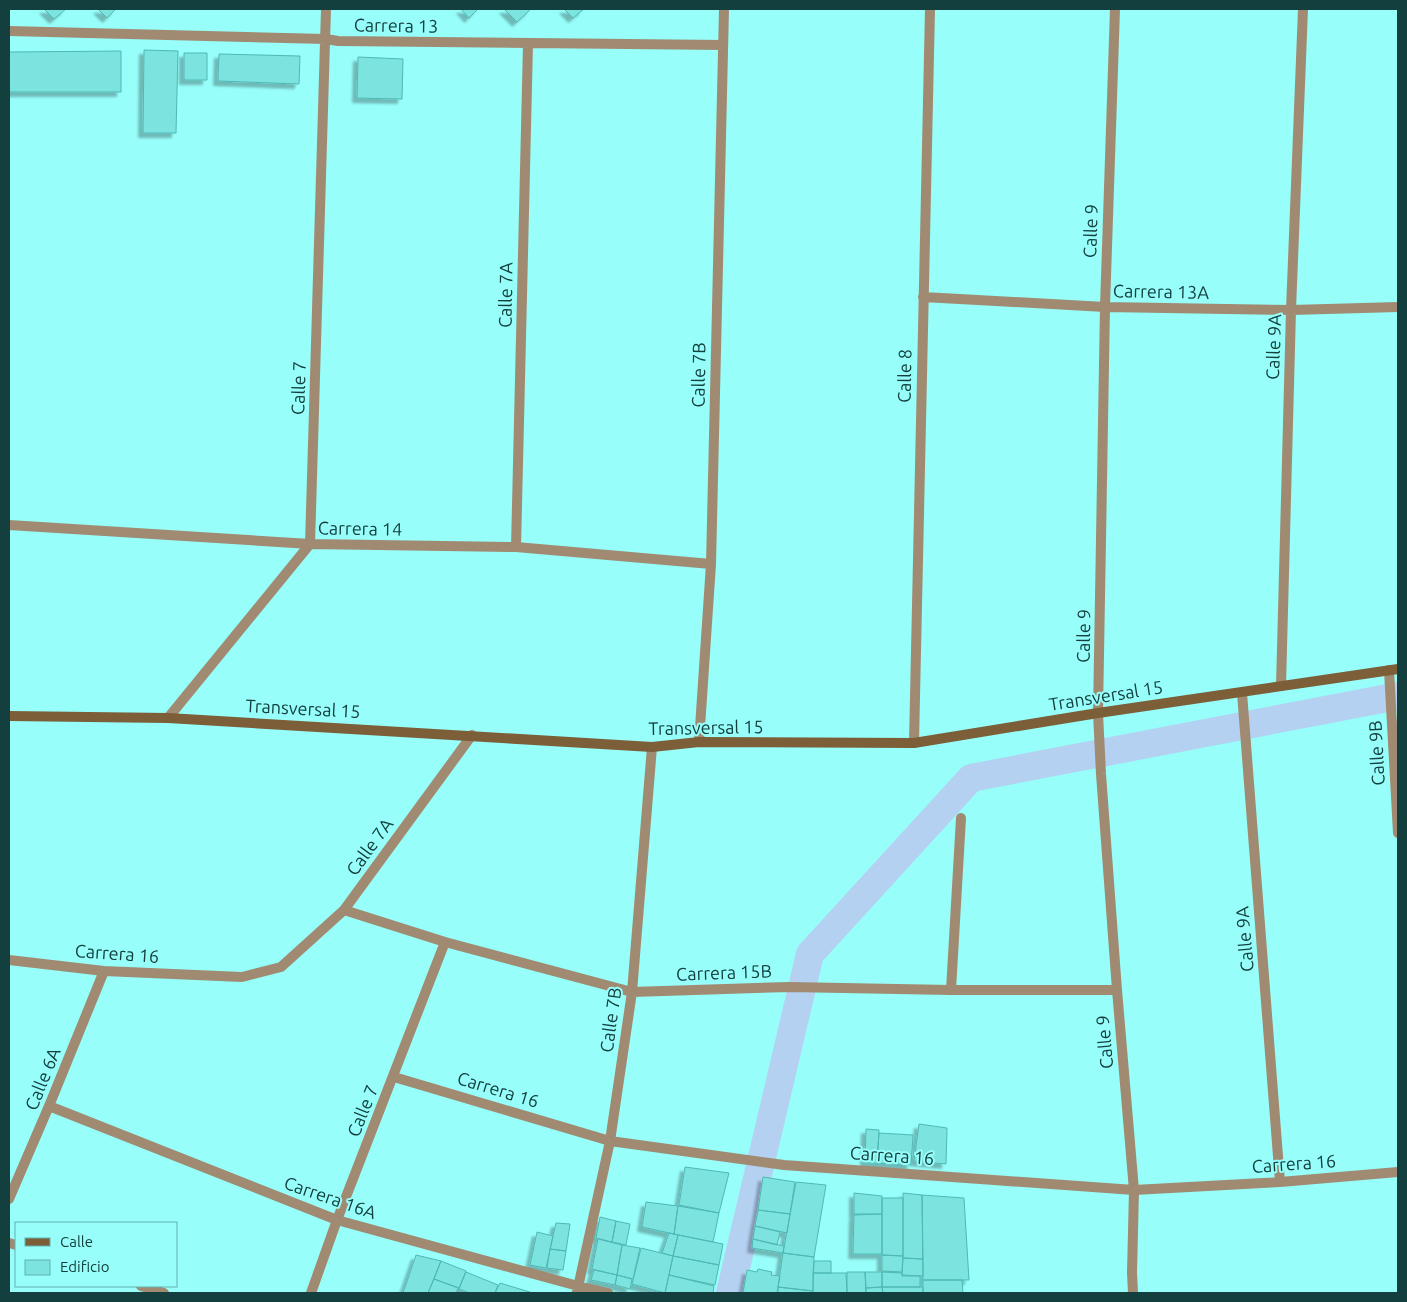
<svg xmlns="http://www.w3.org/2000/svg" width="1407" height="1302" font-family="Ubuntu,sans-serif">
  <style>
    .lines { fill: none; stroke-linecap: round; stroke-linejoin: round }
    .canal { stroke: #b4d1f2; stroke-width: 28 }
    .building { fill: #7ce3df; stroke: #4fb8b5; filter: url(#shadow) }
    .street { stroke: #a08b72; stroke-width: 10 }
    .secondary { stroke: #7c5e38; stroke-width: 10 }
    .labels { text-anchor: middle; stroke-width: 4; stroke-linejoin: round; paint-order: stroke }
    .street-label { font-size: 18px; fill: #13403f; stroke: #97fefa }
  </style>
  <defs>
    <filter id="shadow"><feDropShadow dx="-4.5" dy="4.5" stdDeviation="1" flood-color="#0004"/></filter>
  </defs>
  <rect width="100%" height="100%" fill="#97fefa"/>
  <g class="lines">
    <!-- canal -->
    <path class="canal" d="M730,1293L810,954L971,778L1398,696"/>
  </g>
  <!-- building -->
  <path class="building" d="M44,9H66L54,19Z
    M98,9H116L107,18Z
    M461,9H478L469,18Z
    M504,9H531L517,22Z
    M564,9H584L573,18Z
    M144,50L178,51L176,133H143Z
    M121,51V92H9V52Z
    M184,53H207V80H184Z
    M219,54L300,56L299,84L218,81Z
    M358,57L403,59L402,99L357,98Z
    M919,1124L947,1128L946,1164L914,1161Z
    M866,1129L879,1130L877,1163H865Z
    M879,1133L913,1135L911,1165L877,1163Z
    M685,1167L729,1173L719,1213L679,1205Z
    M763,1177L795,1182L790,1214L758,1210Z
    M796,1182L826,1185L814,1257L783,1253Z
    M854,1193L882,1196V1214H854Z
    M903,1193L922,1195L923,1259L903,1258Z
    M922,1195L964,1198L969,1280H923Z
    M882,1198H903V1256L882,1255Z
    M646,1202L678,1206L674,1234L642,1227Z
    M678,1206L719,1213L713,1242L674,1234Z
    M758,1210L790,1214L787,1233L755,1226Z
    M882,1214V1254H853L854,1215Z
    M600,1217L616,1221L612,1242L596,1238Z
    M616,1221L630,1224L626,1245L612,1242Z
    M556,1223L570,1224L566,1251L550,1249Z
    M755,1226L780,1232L777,1245L753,1239Z
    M537,1232L553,1236L546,1268L530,1265Z
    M669,1233L678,1235L673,1256L662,1253Z
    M678,1235L723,1244L719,1265L673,1256Z
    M598,1239L622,1245L617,1275L592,1269Z
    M753,1239L784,1246L783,1253L752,1248Z
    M622,1245L640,1248L633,1279L617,1275Z
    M641,1248L673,1256L665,1293L632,1284Z
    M550,1249L566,1251L563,1270L547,1268Z
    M783,1253L814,1257L813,1291L778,1287Z
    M416,1255L441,1261L428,1293H403Z
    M882,1255L903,1256L902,1272L882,1271Z
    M673,1256L719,1265L715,1285L669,1275Z
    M903,1258L923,1259V1276L902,1275Z
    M441,1261L466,1271L459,1288L434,1279Z
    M814,1261H831V1273H813Z
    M758,1269L772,1272L771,1275L780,1276L777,1293H743L747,1270L757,1272Z
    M594,1270L617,1275L615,1285L591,1280Z
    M466,1272L498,1285L495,1293H470L459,1289Z
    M847,1272H865L866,1293H847Z
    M865,1272H882V1287L866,1288Z
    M882,1272L902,1273V1276H920V1287H882Z
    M813,1273H846L847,1293H813Z
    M617,1275L632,1279L630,1289L615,1285Z
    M669,1275L714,1286L713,1293H665Z
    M434,1279L458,1288L456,1293H428Z
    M923,1280H962L963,1293H923Z
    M500,1283L533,1293H495Z
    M778,1287L813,1291V1293H778Z
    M882,1287L883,1293H866V1288Z
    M882,1287H923V1293H883Z"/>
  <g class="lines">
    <!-- street -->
    <path class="street" d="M1115,9L1105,307L1098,713L1101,774L1117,990L1134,1190L1132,1273L1133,1293
      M9,31L326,39L338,41L723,45
      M923,297L1105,307L1291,310L1398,307
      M9,525L310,544L516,547L711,564
      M516,547L528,44
      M1389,670L1398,833
      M1281,686L1291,310L1303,9
      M1242,693L1280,1182
      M168,718L310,544L326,9
      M699,742L711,564L724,9
      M914,743L930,9
      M344,910L445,942L632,992L789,987L951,990H1117
      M9,960L104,971L242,977L281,967L344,910L472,735
      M951,990L961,818
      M394,1077L610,1141L784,1165L1134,1190L1280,1182L1398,1172
      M49,1106L337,1220L578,1286L608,1293
      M9,1199L49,1106L104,971
      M9,1243L16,1245
      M141,1286L164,1293
      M577,1292L610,1141L632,992L652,747
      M311,1293L337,1220L445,942"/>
    <!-- secondary -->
    <path class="secondary" d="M9,716L168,718L652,747L699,742L914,743L1098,713L1398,669"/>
  </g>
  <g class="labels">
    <!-- street labels -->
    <g class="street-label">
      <text transform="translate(396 26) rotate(1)" y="6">Carrera 13</text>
      <text transform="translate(1091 231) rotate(-88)" y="6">Calle 9</text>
      <text transform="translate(1161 292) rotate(1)" y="6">Carrera 13A</text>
      <text transform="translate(506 295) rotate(-89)" y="6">Calle 7A</text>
      <text transform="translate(1274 347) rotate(-88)" y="6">Calle 9A</text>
      <text transform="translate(699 375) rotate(-89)" y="6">Calle 7B</text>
      <text transform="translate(905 376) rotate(-89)" y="6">Calle 8</text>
      <text transform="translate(299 388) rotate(-88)" y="6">Calle 7</text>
      <text transform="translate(360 529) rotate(1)" y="6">Carrera 14</text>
      <text transform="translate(1084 636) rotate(-89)" y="6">Calle 9</text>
      <text transform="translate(1106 696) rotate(-9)" y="6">Transversal 15</text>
      <text transform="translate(303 709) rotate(3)" y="6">Transversal 15</text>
      <text transform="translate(706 728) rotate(-1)" y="6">Transversal 15</text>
      <text transform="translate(1377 753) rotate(-93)" y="6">Calle 9B</text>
      <text transform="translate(370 847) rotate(-54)" y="6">Calle 7A</text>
      <text transform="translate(1245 939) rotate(-95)" y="6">Calle 9A</text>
      <text transform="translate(117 954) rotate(4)" y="6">Carrera 16</text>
      <text transform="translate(724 973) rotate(-2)" y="6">Carrera 15B</text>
      <text transform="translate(611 1020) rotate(-82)" y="6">Calle 7B</text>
      <text transform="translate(1105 1042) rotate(-95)" y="6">Calle 9</text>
      <text transform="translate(43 1079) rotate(-68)" y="6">Calle 6A</text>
      <text transform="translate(498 1090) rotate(17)" y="6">Carrera 16</text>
      <text transform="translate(363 1111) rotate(-68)" y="6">Calle 7</text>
      <text transform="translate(892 1156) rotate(4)" y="6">Carrera 16</text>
      <text transform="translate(1294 1164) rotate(-4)" y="6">Carrera 16</text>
      <text transform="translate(330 1198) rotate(19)" y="6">Carrera 16A</text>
    </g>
  </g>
  <!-- border -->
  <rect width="1407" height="1302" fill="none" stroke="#13403f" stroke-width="20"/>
  <!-- legend -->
  <rect x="15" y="1222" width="162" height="65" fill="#97fefa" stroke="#62b2af"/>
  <rect x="25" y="1238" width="25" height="8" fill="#7c5e38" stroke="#62b2af"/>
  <text x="60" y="1247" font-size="15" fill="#13403f">Calle</text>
  <rect x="25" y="1260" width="25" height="15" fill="#7ce3df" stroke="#62b2af"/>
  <text x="60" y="1272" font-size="15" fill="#13403f">Edificio</text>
</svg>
